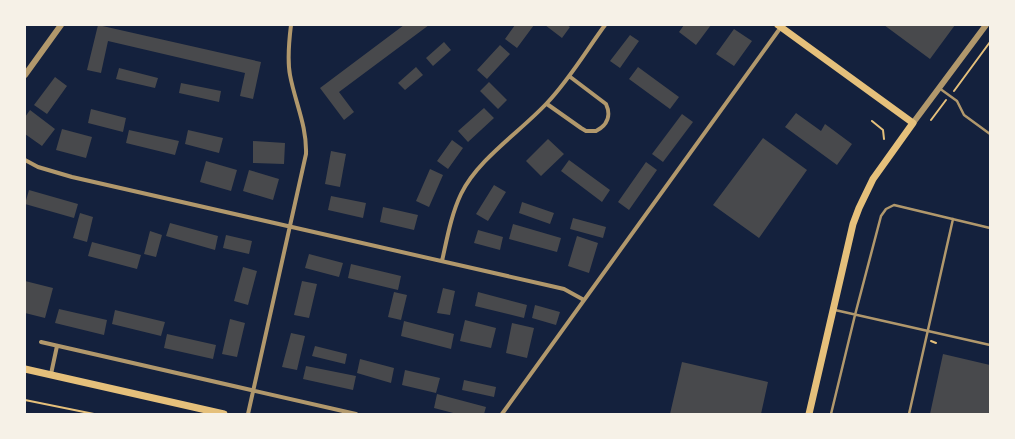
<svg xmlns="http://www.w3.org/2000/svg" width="1015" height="439" font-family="'Space Grotesk',sans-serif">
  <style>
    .building { fill: #48494c }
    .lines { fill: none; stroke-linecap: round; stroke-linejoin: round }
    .path { stroke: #e5c07b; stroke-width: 2 }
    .service { stroke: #b1986c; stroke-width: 2.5 }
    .minor { stroke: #b1986c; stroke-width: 4 }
    .tertiary { stroke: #b1986c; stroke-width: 6 }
    .secondary { stroke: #e5c07b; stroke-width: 7 }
  </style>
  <rect width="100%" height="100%" fill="#14213d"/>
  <!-- building -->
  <path class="building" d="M98,25L261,62L253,99L240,96L245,73L108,41L101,73L87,70Z
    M404,25H429L339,92L354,112L344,120L320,88Z
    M515,25H534L517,48L505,39Z
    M545,25H567L570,27L562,38Z
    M684,25H711L696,45L679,32Z
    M884,25H955L930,59Z
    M734,29L752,41L734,66L716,54Z
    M630,35L639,41L620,68L610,61Z
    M444,42L451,50L433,66L426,58Z
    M500,45L510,54L487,79L477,70Z
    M416,67L423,75L405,90L398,83Z
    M638,67L679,97L670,109L629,79Z
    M119,68L158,78L155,88L116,79Z
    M55,77L67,86L47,114L34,105Z
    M489,82L507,100L498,109L480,91Z
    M181,83L221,91L219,102L179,93Z
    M484,108L494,118L468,142L458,131Z
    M91,109L126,118L123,132L88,123Z
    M30,110L55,129L42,146L25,134V117Z
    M796,113L821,131L825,124L852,144L837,165L785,127Z
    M682,114L693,122L663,162L652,154Z
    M62,129L92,137L86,158L56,150Z
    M129,130L179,141L175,155L126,143Z
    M188,130L223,138L219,153L185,144Z
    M763,138L807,170L759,238L713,205Z
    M548,139L564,154L541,176L526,161Z
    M452,140L463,148L448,169L437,161Z
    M253,141L285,143L284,164L253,163Z
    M331,151L346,154L340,187L325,184Z
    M569,160L610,190L602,202L561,171Z
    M206,161L237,170L231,191L200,182Z
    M646,162L657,170L629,210L618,202Z
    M430,169L443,175L429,207L416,201Z
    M249,170L279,179L273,200L243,191Z
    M494,185L506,192L488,221L476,214Z
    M29,190L78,204L74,218L25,204Z
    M331,196L366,203L363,218L328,210Z
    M522,202L554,213L550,224L519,213Z
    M383,207L418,215L414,230L380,222Z
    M80,213L93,217L87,242L73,238Z
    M573,218L606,227L603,238L570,229Z
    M170,223L218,236L215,250L166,236Z
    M513,224L561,238L557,252L509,239Z
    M478,230L503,237L500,250L474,243Z
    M150,231L162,235L156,257L144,254Z
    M226,235L252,241L249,254L223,248Z
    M577,236L598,243L589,273L568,266Z
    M92,242L141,255L137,269L88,256Z
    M309,254L343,263L339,277L305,268Z
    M351,264L401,276L398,290L348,278Z
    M243,267L257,271L248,305L234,301Z
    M25,281L53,288L45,318L25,313Z
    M302,281L317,284L309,318L294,315Z
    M443,288L455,291L450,315L437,313Z
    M394,292L407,295L401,320L388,317Z
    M478,292L527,305L524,318L475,306Z
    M535,305L560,312L556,325L532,318Z
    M59,309L107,320L104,335L55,323Z
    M115,310L165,322L161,336L112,324Z
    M230,319L245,323L237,357L222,354Z
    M465,320L496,328L491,348L460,341Z
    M404,321L454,334L451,349L401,336Z
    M512,323L534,328L527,358L506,353Z
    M291,333L305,336L297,370L282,367Z
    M167,334L216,345L213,359L164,348Z
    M315,346L347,354L345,364L312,356Z
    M943,354L990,365V414H930Z
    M360,359L394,368L391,383L357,373Z
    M682,362L768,382L761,414H670Z
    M306,366L356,376L353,390L303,379Z
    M405,370L440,378L436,393L402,385Z
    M464,380L496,387L494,397L462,390Z
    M437,394L486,407L484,414H457L434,408Z"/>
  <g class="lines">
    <!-- path -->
    <path class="path" d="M954,91L990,42
      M931,120L946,100
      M872,121L883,130L884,139
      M931,341L936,343
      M25,400L94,414"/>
    <!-- service -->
    <path class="service" d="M939,88L957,101L964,115L990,134
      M835,310L990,345
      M831,414L855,315L881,216L886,209L894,205L990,228
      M909,414L953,219"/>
    <!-- minor -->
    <path class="minor" d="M547,104L581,128L586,131H596C608,125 611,115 606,104L569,76
      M25,160L38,167L72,177L551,286L564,289L584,300
      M442,261C447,239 451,215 461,194C478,159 520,132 547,103C569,80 586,51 605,25
      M41,342L356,414
      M51,374L57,346
      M248,414L306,154C307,126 295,102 290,75C287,59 289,41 291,25
      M502,414L781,27"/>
    <!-- tertiary -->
    <path class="tertiary" d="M25,75L61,25
      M913,123L986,25"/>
    <!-- secondary -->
    <path class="secondary" d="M778,25L913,123L873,179L859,208L853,224L809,414
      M25,369L224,414"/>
  </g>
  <!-- border -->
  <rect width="1015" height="439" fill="none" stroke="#f6f1e7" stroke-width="52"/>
</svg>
